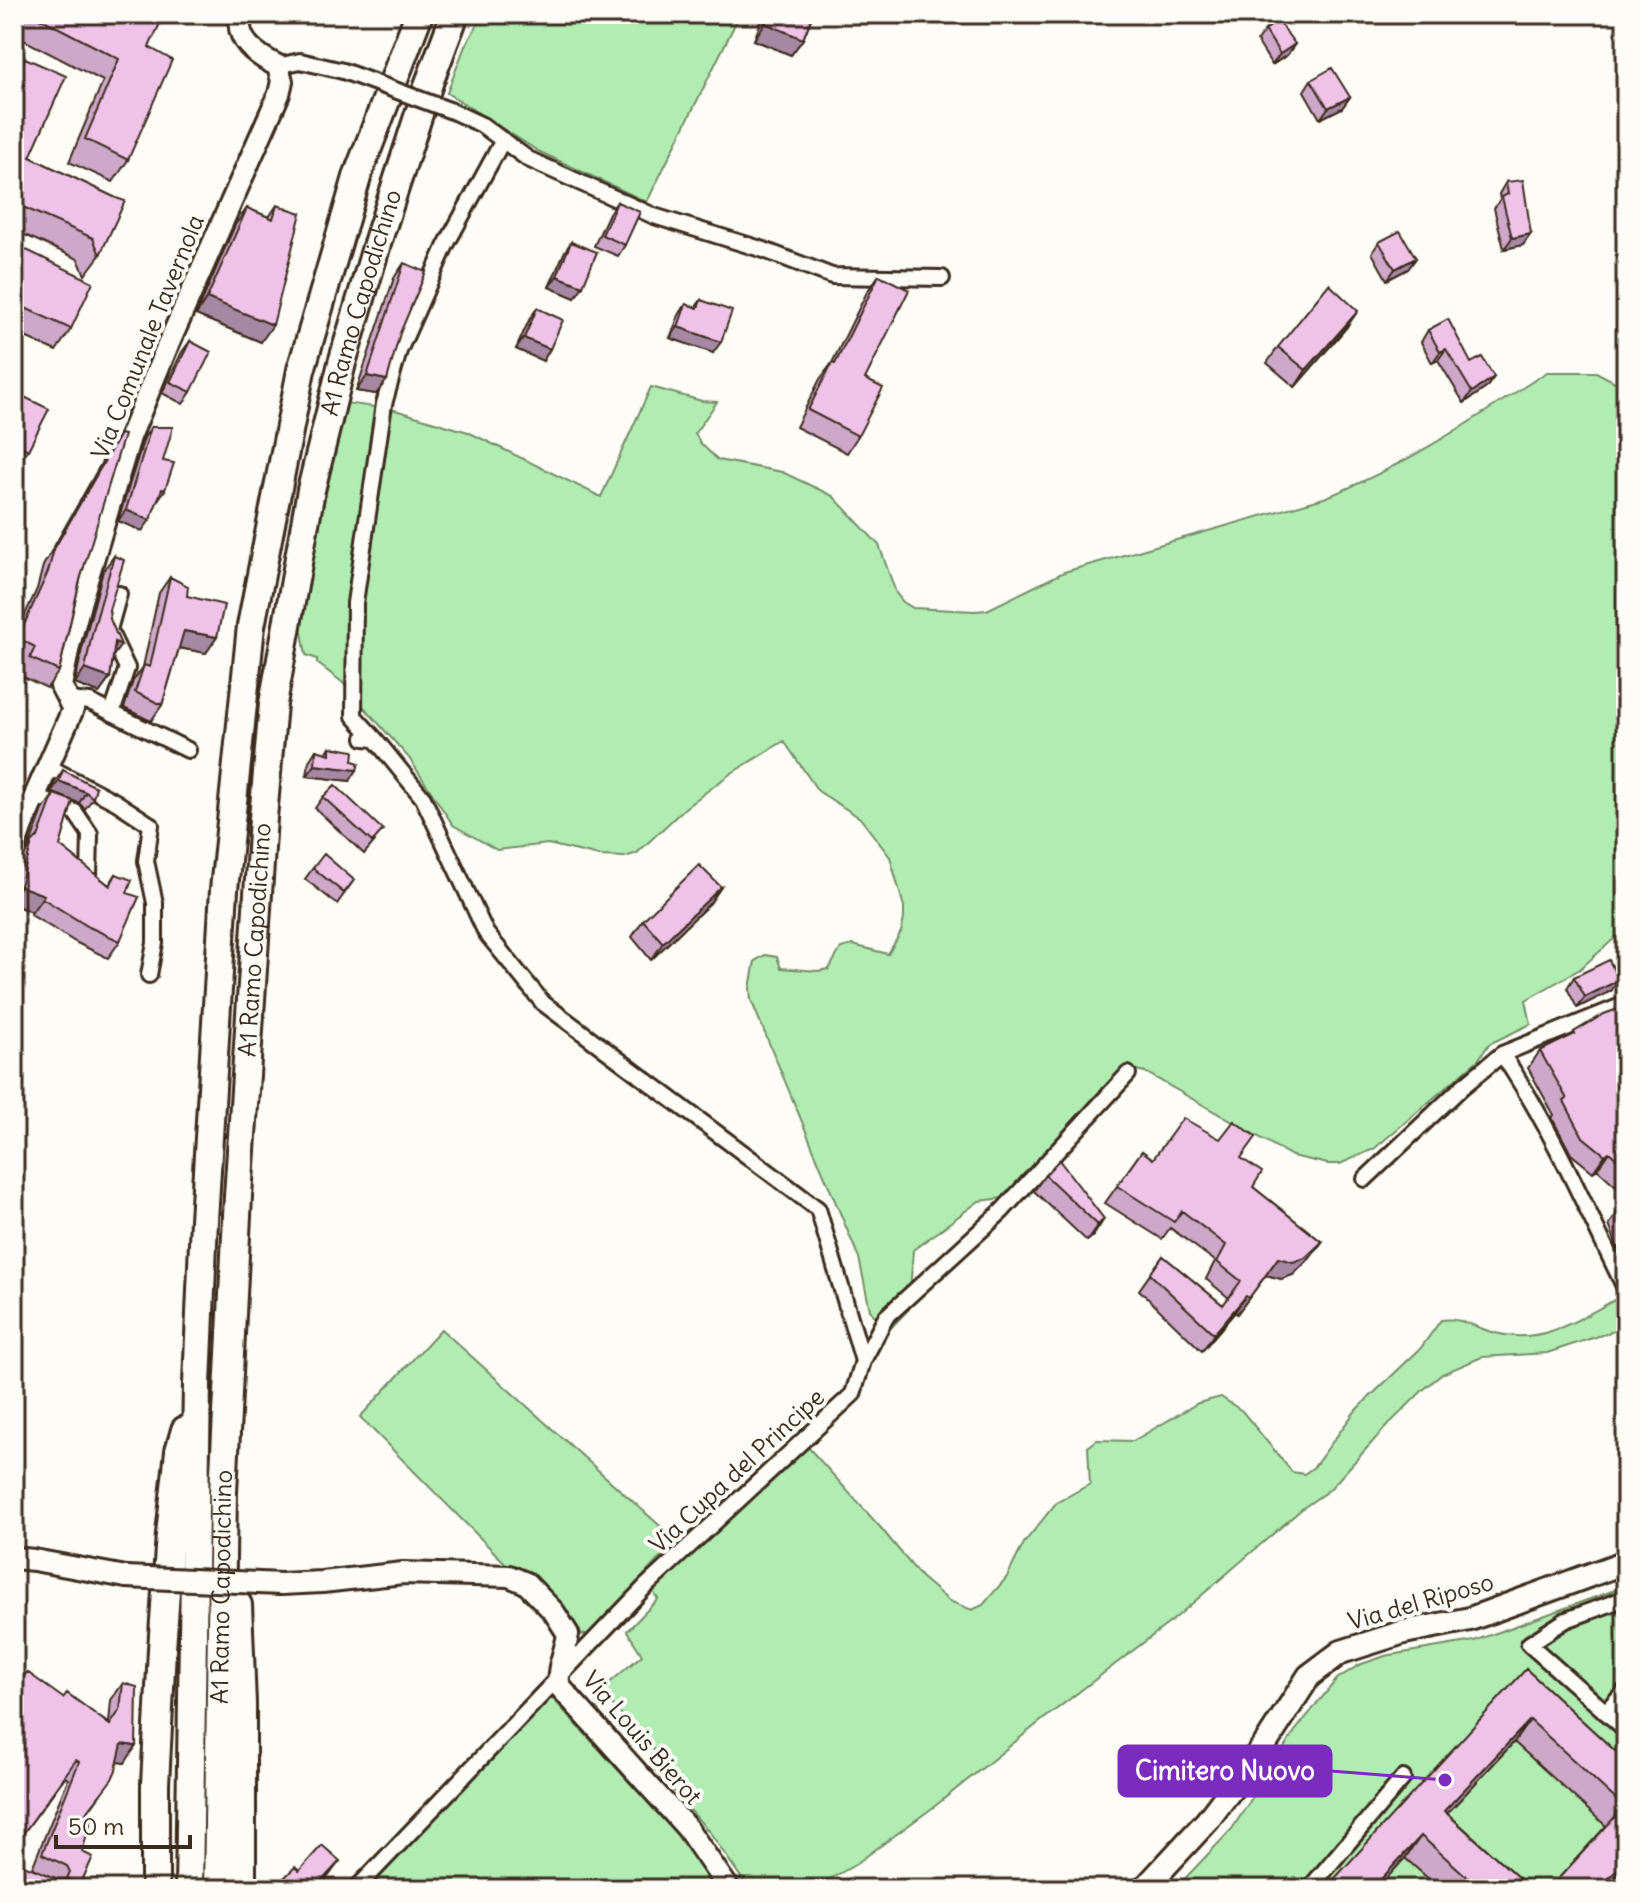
<svg xmlns="http://www.w3.org/2000/svg" width="1640" height="1903" font-family="Delius,sans-serif">
  <style>
    .green { fill: #b1edb2; stroke: #768c68; stroke-width: 2 }
    .lines { fill: none; stroke-linecap: round; stroke-linejoin: round }
    .street-casing { stroke: #3b2a1e; stroke-width: 20 }
    .secondary-casing { stroke: #3b2a1e; stroke-width: 26 }
    .primary-casing { stroke: #3b2a1e; stroke-width: 28 }
    .highway-casing { stroke: #3b2a1e; stroke-width: 32 }
    .street { stroke: #fdfcf7; stroke-width: 14 }
    .secondary { stroke: #fdfcf7; stroke-width: 20 }
    .primary { stroke: #fdfcf7; stroke-width: 22 }
    .highway { stroke: #fdfcf7; stroke-width: 26 }
    .street-bridge-casing { stroke: #3b2a1e; stroke-width: 20; stroke-linecap: butt }
    .secondary-bridge-casing { stroke: #3b2a1e; stroke-width: 26; stroke-linecap: butt }
    .street-bridge { stroke: #fdfcf7; stroke-width: 14 }
    .secondary-bridge { stroke: #fdfcf7; stroke-width: 20 }
    .wall { fill: #cea8c8; stroke: #3b2a1e; stroke-width: 2 }
    .shaded-wall { fill: #a788a2; stroke: #3b2a1e; stroke-width: 2 }
    .building { fill: #efc3e8; stroke: #3b2a1e; stroke-width: 2 }
    .labels { text-anchor: middle; stroke-width: 8; stroke-linejoin: round; paint-order: stroke }
    .street-label { font-size: 24px; fill: #3b2a1e; stroke: #fdfcf7 }
    .leader { fill: none; stroke: #7b2cbf; stroke-width: 3 }
    .callout-dot { fill: #7b2cbf; stroke: #fdfcf7; stroke-width: 3 }
    .callout { fill: #7b2cbf; stroke: #7b2cbf; stroke-width: 3 }
    .callout-label { font-size: 26px; text-anchor: middle; font-weight: bold; fill: #fff }
  </style>
  <rect width="100%" height="100%" fill="#fdfcf7"/>
  <filter id="ink" filterUnits="userSpaceOnUse"><feTurbulence type="fractalNoise" baseFrequency=".0125" numOctaves="2"/><feDisplacementMap in="SourceGraphic" scale="16" xChannelSelector="R" yChannelSelector="G"/><feConvolveMatrix kernelMatrix="1 2 1 2 8 2 1 2 1" color-interpolation-filters="sRGB"/></filter>
  <g filter="url(#ink)">
    <!-- green -->
    <path class="green" d="M484,14H740L647,202L538,151L447,93L465,46Z
      M1547,372H1596L1617,383L1626,385V933L1616,937L1580,969L1526,1000L1531,1024L1489,1044L1478,1060L1374,1149L1340,1164H1328L1292,1156L1145,1072L1123,1067L1096,1095L1018,1183L1030,1195L979,1201L913,1250L909,1309L887,1332L870,1310L859,1258L751,1000L750,988L755,961L765,955L777,957L781,968L818,971L829,969L841,948L853,945L888,954L901,932L904,919V907L890,857L860,818L818,791L784,741L730,774L685,808L637,853L625,857L599,856L548,844L497,850L453,825L409,758L342,682L317,663V659L306,655L299,615L346,403L395,410L468,432L601,497L651,387L702,401L717,402L695,433L700,443L718,460L782,472L833,496L879,545L896,593L903,602L913,608L975,611L987,610L1064,572L1324,498C1404,467 1476,418 1547,372Z
      M1620,1297L1626,1310V1327L1547,1353L1482,1357L1442,1374L1423,1390L1386,1427L1329,1490L1303,1508L1173,1620L1041,1721L935,1806L853,1866L812,1889H749L711,1834L654,1768L662,1759L600,1691L642,1655L627,1631L658,1599L650,1588L772,1474L808,1447L880,1527L921,1577L949,1601L972,1610L983,1605L1007,1577L1024,1543L1056,1503L1090,1484L1088,1447L1097,1440L1133,1441L1198,1403L1221,1397L1242,1411L1292,1472L1304,1474L1314,1467L1356,1410L1420,1349L1441,1320C1462,1317 1476,1328 1495,1333C1542,1346 1581,1318 1620,1297Z
      M441,1329L678,1542L657,1561L590,1634L582,1635L563,1608L512,1570L360,1417Z
      M1626,1586V1889H1175L1232,1829L1295,1731L1337,1679L1359,1665L1385,1656L1474,1641Z
      M550,1692L553,1699L674,1831L718,1889H361Z"/>
    <g class="lines">
      <defs>
        <path id="street" d="M278,66L300,61L343,71
          M452,111L482,125L528,159L654,216L764,250L832,276L942,278
          M69,700L90,702L188,750
          M112,713L127,668L109,630L119,594
          M364,738L375,739L423,798L486,933L543,1003L818,1209L863,1361
          M375,739L354,716L355,603L384,404L399,351L446,245L503,140
          M49,767L116,802L151,825L146,861L155,903V943L149,975
          M36,797L75,812L90,834L89,875
          M1502,1054C1552,1128 1587,1211 1626,1290
          M1365,1179L1462,1087L1502,1054L1626,1004
          M1626,1598L1566,1620L1529,1644L1626,1730
          M1605,1712L1626,1690
          M356,1889L645,1587L853,1394L863,1361L886,1317L1002,1211L1128,1074
          M1309,1889L1403,1778"/>
        <path id="secondary" d="M14,849L23,823L73,709L61,686L69,646L81,600L130,437L165,352L279,94L282,81L278,66C256,55 234,40 241,14
          M14,1558L34,1560L126,1577
          M281,1584L322,1582L403,1573L509,1576L526,1583L554,1612L568,1634C566,1651 555,1671 560,1687L687,1828L729,1889"/>
        <path id="primary" d="M1144,1889L1207,1821L1266,1743L1309,1676L1341,1652L1404,1632L1470,1619L1626,1562"/>
        <g id="highway">
          <path d="M238,1605L242,1704V1889"/>
          <path d="M155,1889V1784L162,1649L170,1534L179,1451L185,1430"/>
          <path d="M189,1889L197,1384L204,1220L224,890L251,626L301,370L358,174L419,14"/>
          <path id="s1" d="M217,1889L223,1492L238,1196L263,818L273,704L311,490L342,363L379,237L429,83L455,14"/>
        </g>
      </defs>
      <!-- street casing -->
      <use href="#street" class="street-casing"/>
      <!-- secondary casing -->
      <use href="#secondary" class="secondary-casing"/>
      <!-- primary casing -->
      <use href="#primary" class="primary-casing"/>
      <!-- highway casing -->
      <use href="#highway" class="highway-casing"/>
      <!-- street -->
      <use href="#street" class="street"/>
      <!-- secondary -->
      <use href="#secondary" class="secondary"/>
      <!-- primary -->
      <use href="#primary" class="primary"/>
      <!-- highway -->
      <use href="#highway" class="highway"/>
      <defs>
        <path id="street-bridge" d="M343,71L452,111"/>
        <path id="secondary-bridge" d="M126,1577L281,1584"/>
      </defs>
      <!-- street-bridge casing -->
      <use href="#street-bridge" class="street-bridge-casing"/>
      <!-- secondary-bridge casing -->
      <use href="#secondary-bridge" class="secondary-bridge-casing"/>
      <!-- street-bridge -->
      <use href="#street-bridge" class="street-bridge"/>
      <!-- secondary-bridge -->
      <use href="#secondary-bridge" class="secondary-bridge"/>
    </g>
    <!-- wall -->
    <path class="wall" d="M14,14H162L149,47L128,160L113,182L69,162L103,81L14,35Z
      M764,14H813L803,39L791,55L754,40Z
      M1359,14H1371L1367,19Z
      M1265,30L1295,44L1287,55L1272,65L1257,41Z
      M25,58L30,157L116,198L100,255L85,275L78,259L14,230V74Z
      M1311,80L1350,97L1342,108L1320,119L1304,91Z
      M1506,182L1523,245L1504,249L1494,208L1500,200L1499,194Z
      M617,202L625,245L618,256L594,246L609,213Z
      M277,205L261,342L196,315L235,225L247,208L269,217Z
      M571,242L575,298L549,287L564,253Z
      M1379,242L1416,258L1408,269L1387,280L1372,253Z
      M14,244L71,329L56,351L14,332Z
      M404,263L376,394L356,391L394,278Z
      M879,275L858,436L847,453L796,427L820,379L832,363L867,292Z
      M701,300L713,353L670,338L679,315L686,304L695,308Z
      M537,308L543,361L516,349L529,320Z
      M1346,328L1295,387L1267,363L1278,347Z
      M1428,330L1471,363L1494,377L1486,388L1464,403L1438,360L1432,363L1421,342Z
      M190,341L191,392L183,404L162,393L182,352Z
      M14,392L28,450L16,466L14,465Z
      M151,427L163,461L165,490L158,500L142,531L118,521L144,438Z
      M120,434L80,580L59,671L47,688L19,675L23,664L14,659V638L37,589L43,566L108,451Z
      M114,556L109,610L113,657L110,678L99,693L75,684L82,649L103,571Z
      M170,577L187,596L217,637L206,653L179,648L162,705L151,721L124,708L133,681L143,667L159,593Z
      M330,747L350,781L307,776L309,761L316,750L326,753Z
      M63,770L93,798L85,809L79,803L51,792L55,782Z
      M54,794L60,846L109,885L116,874L127,893L120,941L108,958L77,943L31,915L32,912L14,905V882L21,860L28,850L43,810Z
      M323,797L375,841L364,854L315,808Z
      M313,868L354,880L337,904L305,879Z
      M721,887L710,903L651,960L632,937L643,920Z
      M1574,977L1611,991L1577,1008L1567,988Z
      M1626,1006V1195L1597,1169L1593,1172L1571,1154L1552,1118L1554,1115L1528,1068L1540,1051L1572,1036L1574,1032Z
      M1142,1151L1153,1159L1241,1158L1253,1187L1322,1242L1310,1258L1293,1275L1281,1279L1266,1275L1237,1314L1235,1312L1202,1351L1139,1290L1163,1256L1223,1305L1229,1298L1206,1279L1215,1261L1170,1228L1162,1239L1105,1203Z
      M1045,1175L1104,1219L1093,1236L1087,1241L1034,1191Z
      M1626,1206V1246L1618,1249L1609,1225L1621,1208Z
      M1526,1669L1626,1761V1866L1604,1889H1549L1606,1826L1514,1742L1447,1813L1531,1889H1440L1405,1858Z
      M123,1683L125,1763L118,1762L100,1795L87,1813L79,1889L32,1868L68,1779L65,1777L14,1846V1690L63,1698L109,1723L111,1700Z
      M299,1871L330,1874L318,1889H276L281,1881Z"/>
    <!-- shaded-wall -->
    <path class="shaded-wall" d="M765,23L803,39L791,55L754,40Z
      M1295,44L1287,55L1272,65L1280,54Z
      M1350,97L1342,108L1320,119L1328,108Z
      M1531,234L1523,245L1504,249L1512,238Z
      M1416,258L1408,269L1387,280L1395,269Z
      M557,276L583,286L575,298L549,287Z
      M207,298L273,325L261,342L196,315Z
      M1358,311L1346,328L1295,387L1306,370Z
      M678,327L721,342L713,353L670,338Z
      M524,338L550,349L543,361L516,349Z
      M1446,349L1438,360L1432,363L1440,352Z
      M367,376L387,380L376,394L356,391Z
      M1494,377L1486,388L1464,403L1472,392Z
      M126,510L150,520L142,531L118,521Z
      M184,631L217,637L206,653L173,647Z
      M115,642L121,645L111,659Z
      M85,669L110,678L99,693L75,684Z
      M315,765L357,770L350,781L307,776Z
      M59,781L86,792L79,803L51,792Z
      M20,886L44,895L32,912L14,905V894Z
      M721,887L710,903L651,960L663,943Z
      M1619,980L1611,991L1577,1008L1585,997Z
      M1609,1152L1597,1169L1593,1172L1605,1155Z
      M1104,1219L1093,1236L1087,1241L1098,1225Z
      M1626,1237V1246L1618,1249Z
      M1322,1242L1310,1258L1293,1275L1281,1279L1266,1275L1237,1314L1278,1258Z
      M1246,1296L1235,1312L1202,1351L1214,1334Z
      M1530,1720L1514,1742L1429,1833L1444,1811Z
      M122,1744L136,1746L125,1763L111,1761Z
      M1421,1836L1405,1858L1377,1889H1372Z
      M1626,1860V1866L1604,1889H1599Z
      M340,1861L330,1874L317,1889H315Z"/>
    <!-- building -->
    <path class="building" d="M32,14H162L164,15L149,47L172,60L128,160L85,139L119,59Z
      M769,14H813L803,39L765,23Z
      M1278,21L1295,44L1280,54L1265,30Z
      M25,58L66,76L30,157L116,198L125,201L100,255L93,238L14,203V82Z
      M1332,68L1350,97L1328,108L1311,80Z
      M1523,180L1531,234L1512,238L1502,197L1508,194L1506,182Z
      M617,202L640,212L625,245L602,235Z
      M277,205L301,213L273,325L207,298L247,208L273,219Z
      M1400,231L1416,258L1395,269L1379,242Z
      M571,242L597,252L583,286L557,276Z
      M14,244L93,282L71,329L14,303Z
      M404,263L426,272L400,333L387,380L367,376Z
      M879,275L909,290L865,379L883,388L858,436L808,410L832,363L835,364Z
      M1329,284L1358,311L1306,370L1278,347Z
      M701,300L732,311L721,342L678,327L686,304L698,308Z
      M537,308L563,320L550,349L524,338Z
      M1448,319L1471,363L1482,357L1494,377L1472,392L1446,349L1440,352L1428,330Z
      M190,341L211,352L191,392L170,382Z
      M14,392L49,409L28,450L21,446L14,461Z
      M151,427H173L163,461L174,463L165,490L162,489L150,520L126,510Z
      M120,434L124,435L80,580L59,671L30,658L35,647L18,638L48,572L54,549Z
      M114,556L124,560L109,610L110,619L121,645L115,642L110,678L85,669L92,634Z
      M170,577L188,586L187,596L224,605L217,637L184,631L162,705L135,692L144,665L150,667Z
      M330,747L354,751L353,761L359,763L357,770L315,765L316,750L330,754Z
      M63,770L96,787L93,798L86,792L59,781Z
      M335,785L383,830L372,842L323,797Z
      M54,794L73,801L60,846L110,886L116,874L132,880L127,893L139,897L120,941L89,927L42,898L44,895L20,886L32,843L38,837Z
      M324,854L354,880L344,893L313,868Z
      M699,865L721,887L663,943L643,920Z
      M1609,960L1619,980L1585,997L1574,977Z
      M1626,1006V1167L1609,1152L1605,1155L1583,1137L1564,1101L1567,1099L1540,1051L1575,1034L1574,1032L1604,1014Z
      M1183,1118L1220,1139L1234,1121L1256,1137L1241,1158L1262,1172L1253,1187L1322,1242L1305,1258L1293,1262L1278,1258L1249,1298L1246,1296L1214,1334L1150,1274L1163,1256L1223,1305L1241,1281L1217,1262L1226,1245L1182,1211L1174,1222L1117,1186L1142,1151L1153,1159Z
      M1059,1160L1104,1219L1098,1225L1045,1175Z
      M1626,1206V1221L1621,1208Z
      M1526,1669L1626,1761V1860L1599,1889H1549L1624,1807L1530,1720L1444,1811L1531,1889H1481L1421,1836L1372,1889H1325Z
      M27,1672L63,1698L67,1693L110,1725L120,1710L123,1683L137,1687L136,1746L122,1744L116,1770L112,1779L86,1813L92,1817L82,1852L93,1857L80,1885L67,1878L70,1872L67,1866L42,1854L79,1762L76,1760L17,1842L14,1840V1690Z
      M322,1845L340,1861L316,1887L318,1889H290L281,1881L295,1867L299,1871Z
      M14,1861L58,1879H64L81,1886L79,1889H14Z"/>
  </g>
  <g class="labels">
    <!-- street labels -->
    <g class="street-label">
      <text dy="8" stroke="none"><textPath href="#s1" startOffset="1598">A1 Ramo Capodichino</textPath></text>
      <text transform="translate(148 337) rotate(-68)" y="8">Via Comunale Tavernola</text>
      <text dy="8" stroke="none"><textPath href="#s1" startOffset="950">A1 Ramo Capodichino</textPath></text>
      <text transform="translate(737 1471) rotate(-43)" y="8">Via Cupa del Principe</text>
      <text dy="8" stroke="none"><textPath href="#s1" startOffset="302">A1 Ramo Capodichino</textPath></text>
      <text transform="translate(1421 1602) rotate(-16)" y="8">Via del Riposo</text>
      <text transform="translate(642 1738) rotate(49)" y="8">Via Louis Bierot</text>
    </g>
  </g>
  <!-- callouts -->
  <path class="leader" d="M1445 1780L1331 1771"/>
  <circle class="callout-dot" cx="1445" cy="1780" r="8"/>
  <rect class="callout" x="1119" y="1746" width="212" height="50" rx="8"/>
  <g class="callout-label">
    <text x="1225" y="1780">Cimitero Nuovo</text>
  </g>
  <!-- margin -->
  <rect width="1640" height="1903" fill="none" stroke="#fdfcf7" stroke-width="48"/>
  <rect x="24" y="24" width="1592" height="1855" fill="none" stroke="#3b2a1e" stroke-width="3" filter="url(#ink)"/>
  <!-- scale -->
  <path d="M56 1835v12h134v-12" fill="none" stroke="#3b2a1e" stroke-width="4"/>
  <text x="68" y="1835" font-size="24" fill="#3b2a1e" stroke="#fdfcf7" stroke-width="6" paint-order="stroke">50 m</text>
</svg>
